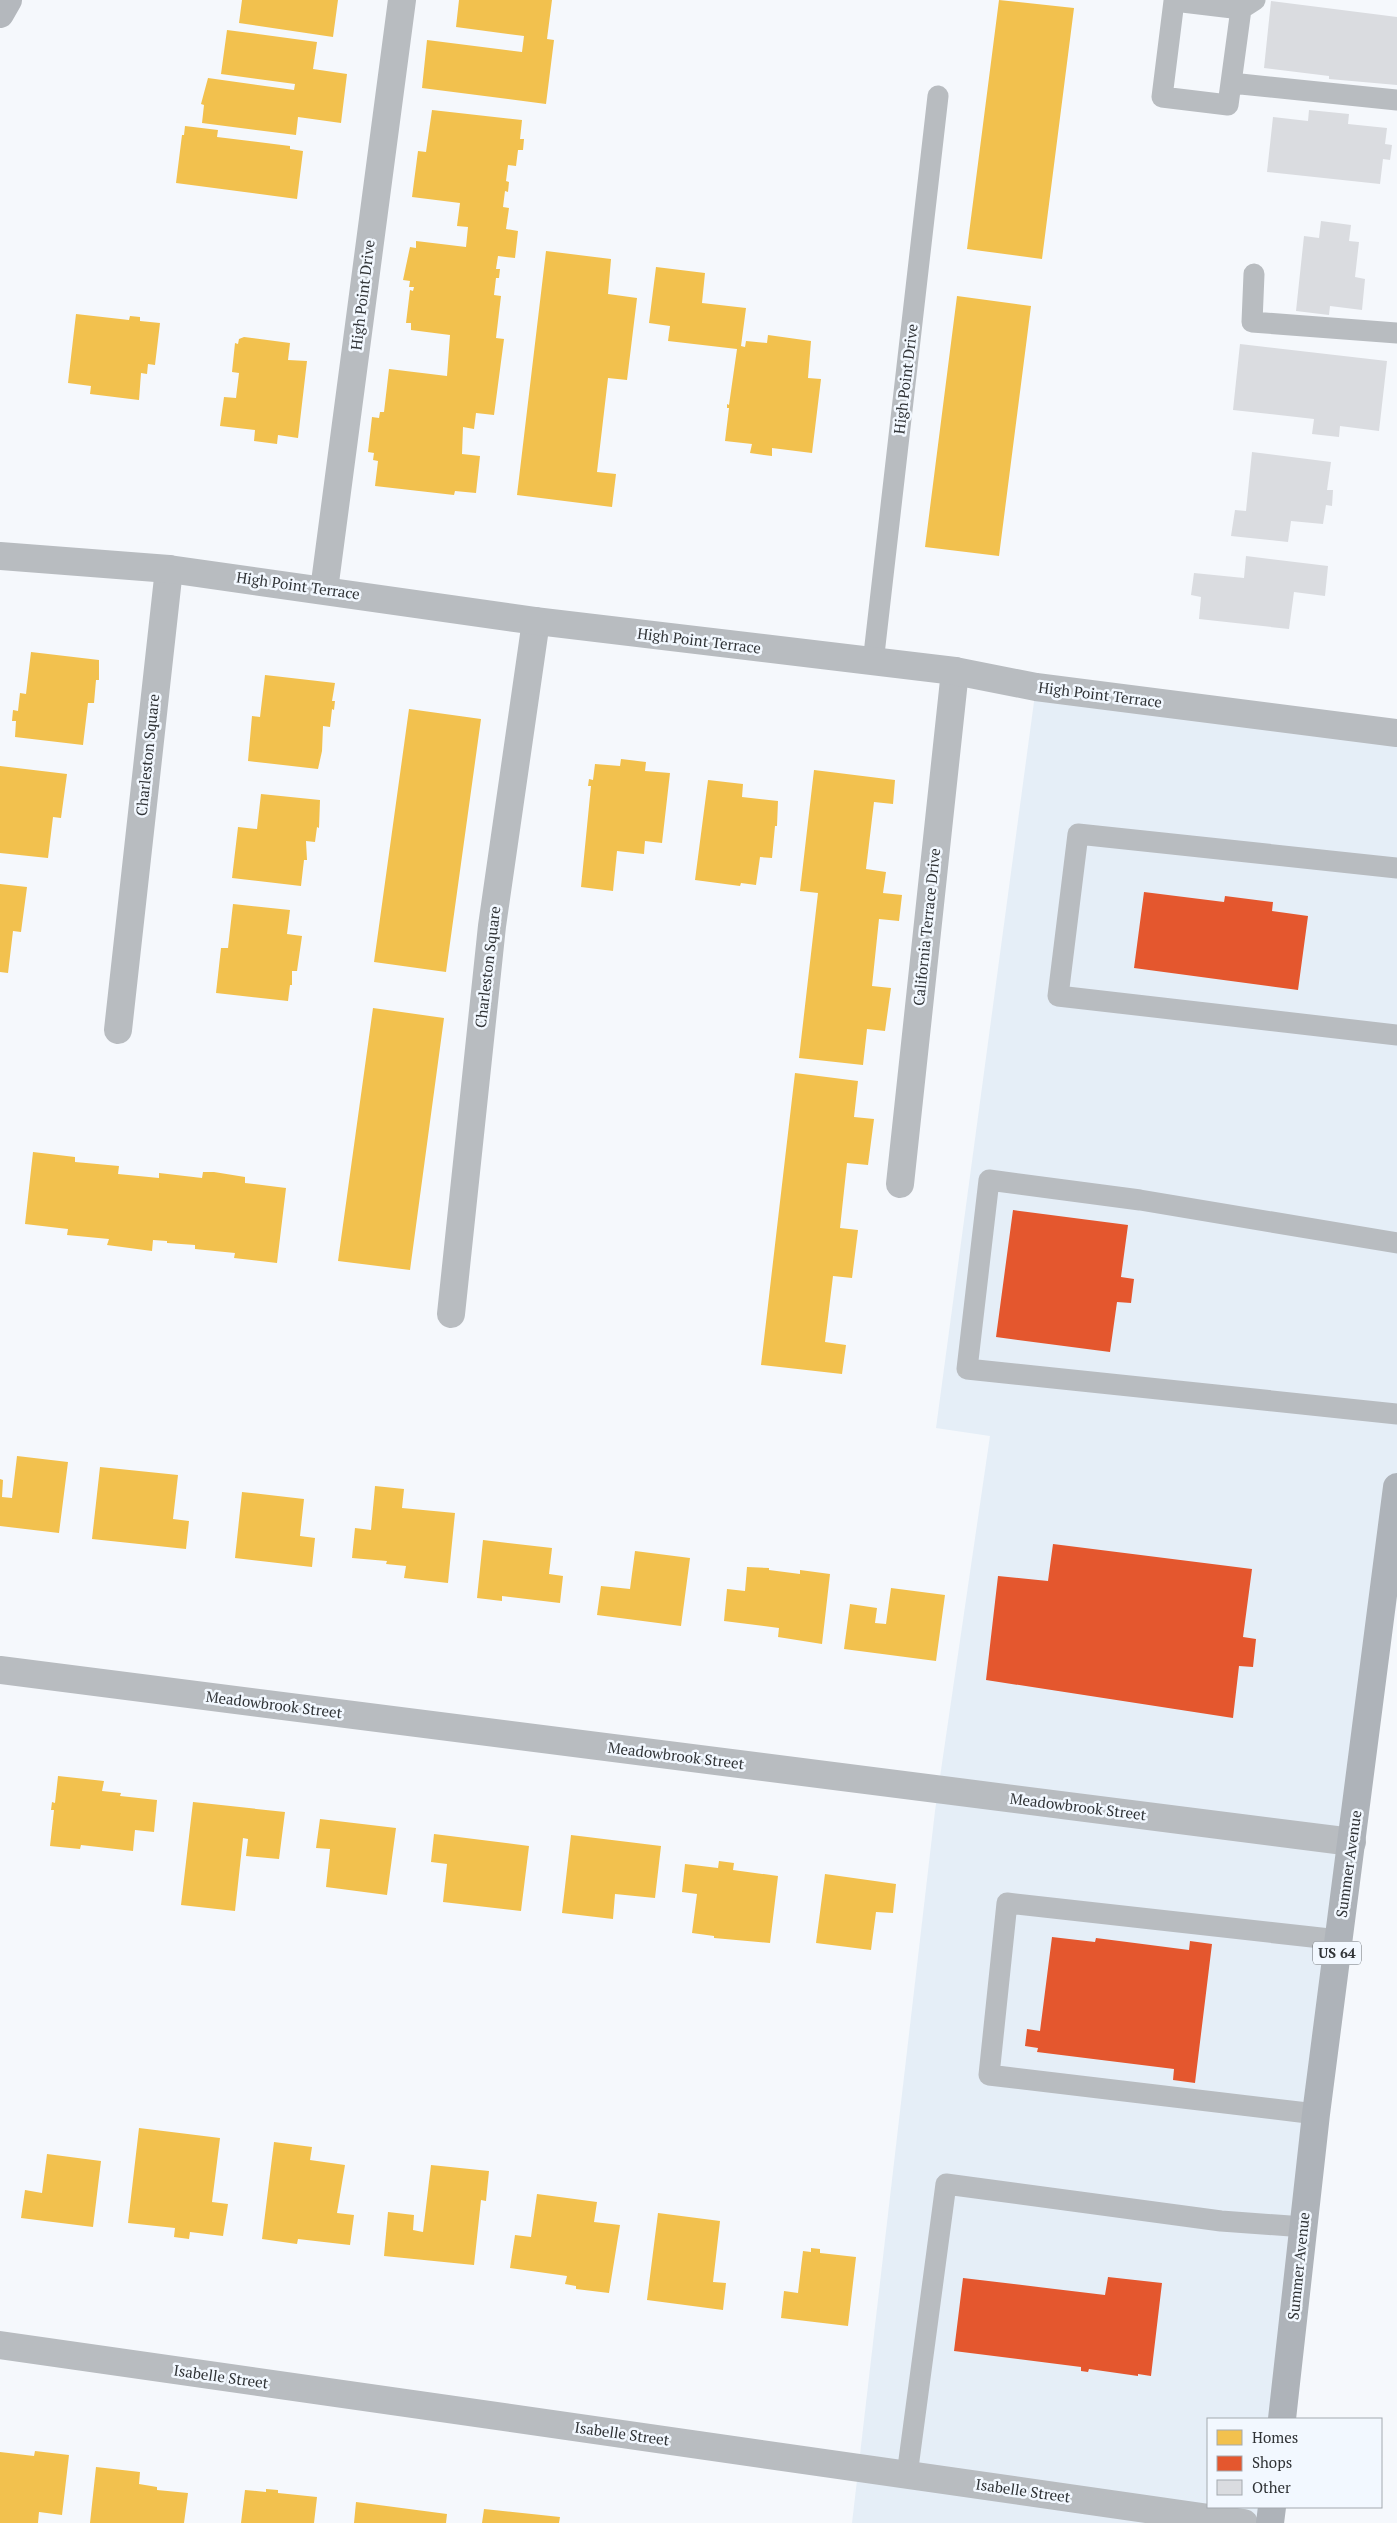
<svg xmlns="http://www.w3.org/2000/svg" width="1397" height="2523" font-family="'PT Serif',serif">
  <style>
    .built { fill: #e5eef7 }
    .homes { fill: #f2c14e }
    .shops { fill: #e4572e }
    .building { fill: #dadce0 }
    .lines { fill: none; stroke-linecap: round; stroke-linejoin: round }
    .service { stroke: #b8bcc0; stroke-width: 21 }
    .minor { stroke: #b8bcc0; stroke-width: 28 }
    .tertiary { stroke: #b8bcc0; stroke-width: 28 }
    .primary { stroke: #aeb3b9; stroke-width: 28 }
    .motorway { stroke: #b4b8bd; stroke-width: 28 }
    .labels { text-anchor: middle; stroke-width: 5; stroke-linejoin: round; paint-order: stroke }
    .shield { fill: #f2f8ff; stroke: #6a6e72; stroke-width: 1 }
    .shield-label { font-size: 14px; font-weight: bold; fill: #303336 }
    .street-label { font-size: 15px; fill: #303336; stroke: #f2f8ff }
  </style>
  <rect width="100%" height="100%" fill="#f5f8fc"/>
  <!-- built -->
  <path class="built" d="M1036,687L1397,733V1487L1282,2419H1208V2507H1272L1270,2523H852L935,1811L990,1436L936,1428Z"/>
  <!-- homes -->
  <path class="homes" d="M242,0H338L333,37L239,23Z
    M459,0H552L547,39L554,40L546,104L422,88L427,40L522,52L524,36L456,27Z
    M999,0L1074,8L1042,259L967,249Z
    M227,30L317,42L313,69L347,74L341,123L298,117L296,135L202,123L204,105L201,104L208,78L294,90L295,84L221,74Z
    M432,110L522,120L520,139H524L523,150H518L516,166L508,165L506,181L509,182L508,192L505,191L503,207L509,208L506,229L518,231L515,258L498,256L496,269H500L499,278H496L494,295L501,296L496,338L504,339L494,415L476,413L474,429L463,427L462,454L480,456L476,493L455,491L454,495L375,486L378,461L373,460L374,453L368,452L372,417L379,418L380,412H384L389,369L447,376L450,335L411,330V323H406L410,290L413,291L414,287H409L410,281L403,280L410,247L416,248V241L466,247L468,227L457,226L460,203L412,197L418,151L426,152Z
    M185,126L218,130L217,137L290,146V149L303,151L297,199L176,183L182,135H184Z
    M546,251L611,259L608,294L637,298L627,380L608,378L597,472L616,474L612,507L517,495Z
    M656,267L705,273L702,303L746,308L741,346L745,347L746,341L767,343L768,335L811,341L808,378L821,379L812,453L772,448V456L750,453L752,444L725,441L729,408H727V404L729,405L737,349L668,341L670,326L649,323Z
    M957,296L1031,306L999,556L925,547Z
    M76,314L129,320L130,316L140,317V321L160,323L155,365L148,364L147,374L141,373L139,400L90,394L91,386L68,383Z
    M244,337L290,343L288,360L307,361L298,438L278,435L277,444L254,441L255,430L220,426L224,397L236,398L239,373L232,372L235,343L238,344L239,339Z
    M31,652L99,660V680H96L94,703H88L83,745L15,737L16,721H12L13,710L18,711L20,693L26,694Z
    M265,675L335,683L332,701H335L334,710L332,709L330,727L323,726L322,751L318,769L248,761L252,716L260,717Z
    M409,709L481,719L446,972L374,962Z
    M621,759L646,762L645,771L670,773L662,843L645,841L644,854L617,851L613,891L581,887L591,786H588L589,779L593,780L595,764L620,766Z
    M0,766L67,774L61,818L53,817L48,858L0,853Z
    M814,770L895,780L893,804L874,802L866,869L886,872L883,893L902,895L899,921L879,919L872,986L891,988L885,1031L867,1029L863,1065L799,1058L818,893L800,891Z
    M708,780L743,784L742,797L778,801L777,826H775L772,858L760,857L756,885L741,883L740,886L695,880Z
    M261,794L320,800L319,828L317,827L315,842L306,841L307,860H304L301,886L232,878L238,827L257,829Z
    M0,884L27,887L21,932L13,931L8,973L0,972Z
    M233,904L290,910L287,934L302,936L297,971H292V985H290L288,1001L216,993L221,948H228Z
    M373,1008L444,1018L410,1270L338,1261Z
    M795,1073L858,1081L854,1117L874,1119L868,1165L847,1163L840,1228L858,1230L852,1278L833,1276L825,1342L846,1345L842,1374L761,1365Z
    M33,1152L75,1157V1162L119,1166L118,1174L159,1178V1173L202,1178L203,1172H214L245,1177V1183L286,1188L277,1263L234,1258L235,1253L195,1249V1245L167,1243V1241L153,1240L152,1251L107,1245L109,1239L67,1235L68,1229L25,1224Z
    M17,1456L68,1462L59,1533L0,1526V1479L3,1480L2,1497L12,1498Z
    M100,1467L178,1475L173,1519L189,1521L186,1549L92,1539Z
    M375,1486L404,1489L402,1508L455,1513L448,1583L404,1578L406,1566L386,1564L387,1561L352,1558L355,1528L371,1530Z
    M242,1492L304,1499L300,1536L315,1538L312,1567L235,1558Z
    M483,1540L552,1548L549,1574L563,1576L560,1603L502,1596V1601L477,1598Z
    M635,1551L690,1558L681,1626L597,1615L601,1586L630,1589Z
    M747,1567L769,1568V1570L800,1574V1570L830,1574L822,1644L778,1637L779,1628L724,1621L727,1589L745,1591Z
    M891,1588L945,1595L936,1661L844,1649L850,1604L877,1608L875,1623L886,1624Z
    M58,1776L104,1781L102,1791L121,1793L120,1796L157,1800L154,1832L135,1830L133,1851L81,1845L80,1849L50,1846L54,1810H51L52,1802L55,1803Z
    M193,1802L285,1812L279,1859L246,1856L248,1839L243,1838L235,1911L181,1905Z
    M320,1819L396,1828L387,1895L326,1887L330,1849L316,1848Z
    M434,1834L529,1846L521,1911L443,1902L447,1864L431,1862Z
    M571,1835L661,1846L655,1898L615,1894L613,1919L562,1913Z
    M719,1861L734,1863L733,1870L778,1876L770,1943L714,1938V1936L692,1933L697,1894L682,1892L685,1864L718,1868Z
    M825,1874L896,1884L893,1913L876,1912L871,1950L816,1943Z
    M139,2128L220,2138L212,2202L228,2204L223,2236L190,2232L189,2239L174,2237L175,2228L128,2223Z
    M274,2142L312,2147L310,2160L345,2165L337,2213L354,2215L350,2245L298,2239L297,2244L262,2239Z
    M47,2154L101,2161L93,2227L21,2218L25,2190L42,2193Z
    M431,2165L489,2171L486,2201L481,2200L474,2265L384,2256L388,2212L414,2215L413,2230L423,2232Z
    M537,2194L597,2202L594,2222L620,2225L609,2293L576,2289V2286L565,2284L567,2276L510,2268L515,2235L531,2237Z
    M658,2213L720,2221L713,2282L726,2283L723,2310L647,2300Z
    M811,2248L820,2249V2253L856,2257L848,2326L781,2318L784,2291L798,2293L803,2251L811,2252Z
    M35,2451L69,2455L62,2515L39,2512L38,2523H0V2452L34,2456Z
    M96,2467L140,2472L139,2484L157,2487V2490L188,2493L184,2523H90Z
    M266,2489L278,2490V2493L317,2497L314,2523H241L245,2490L266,2492Z
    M356,2502L447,2514L446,2523H354Z
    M484,2509L560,2517L559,2523H482Z"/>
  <!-- shops -->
  <path class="shops" d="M1144,892L1224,902L1225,896L1273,902L1272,911L1308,916L1298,990L1134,968Z
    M1013,1210L1128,1225L1121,1277L1134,1279L1131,1303L1117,1302L1110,1352L996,1337Z
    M1053,1544L1252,1569L1243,1637L1256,1639L1253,1667L1239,1666L1233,1718L986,1680L998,1576L1048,1581Z
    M1052,1937L1095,1942L1096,1938L1189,1950L1190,1941L1212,1944L1195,2083L1173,2080L1174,2069L1037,2052L1038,2048L1025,2046L1027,2029L1040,2031Z
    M1108,2277L1162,2283L1151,2376L1138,2374V2376L1089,2369L1088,2372L1081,2371V2367L954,2351L963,2278L1105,2295Z"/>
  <!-- building -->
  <path class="building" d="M1271,1L1397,17V85L1329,79V76L1264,68Z
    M1309,110L1349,114L1348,124L1387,128L1385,144L1392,145L1390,160L1383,159L1380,184L1267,172L1273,117L1308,121Z
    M1321,221L1351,225L1349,241L1359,242L1355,277L1365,279L1362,310L1330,306L1329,315L1296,311L1304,236L1319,238Z
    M1240,344L1387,361L1379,431L1340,426L1339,437L1312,434L1314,419L1233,410Z
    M1252,452L1331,462L1327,490H1333L1332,506L1326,505L1323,524L1291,521L1288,542L1231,536L1235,510L1246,511Z
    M1246,556L1328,566L1325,596L1294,592L1289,629L1199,619L1201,597L1191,595L1194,573L1244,578Z"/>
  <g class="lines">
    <!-- service -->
    <path class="service" d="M1241,9L1228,105L1162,97L1174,1L1241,9L1255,0
      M1231,83L1397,100
      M1254,274L1252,322L1397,333
      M873,663L938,96
      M1397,868L1078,834L1058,996L1397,1035
      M1397,1243L1140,1200L989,1180L967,1369L1397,1414
      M1316,2114L989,2075L1007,1903L1339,1940
      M907,2475L946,2184L1221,2221L1304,2227"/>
    <!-- minor -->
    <path class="minor" d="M324,590L402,0
      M118,1030L169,569
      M900,1184L955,671
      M451,1314L492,926L536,621
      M0,1670L1352,1842
      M0,2345L1244,2523"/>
    <!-- tertiary -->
    <path class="tertiary" d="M0,556L169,569L536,621L955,671L1036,687L1397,733"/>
    <!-- primary -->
    <path class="primary" d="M1282,2419L1316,2114L1397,1487
      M1270,2523L1272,2507"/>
    <!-- motorway -->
    <path class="motorway" d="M0,14L8,0"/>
  </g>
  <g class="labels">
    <!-- shield labels -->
    <rect class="shield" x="1313" y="1941.5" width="48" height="23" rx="4"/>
    <g class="shield-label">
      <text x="1337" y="1958">US 64</text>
    </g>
    <!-- street labels -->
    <g class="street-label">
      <text transform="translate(363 295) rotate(-83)" y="5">High Point Drive</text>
      <text transform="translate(906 379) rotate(-83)" y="5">High Point Drive</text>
      <text transform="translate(298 586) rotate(8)" y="5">High Point Terrace</text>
      <text transform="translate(699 641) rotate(7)" y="5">High Point Terrace</text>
      <text transform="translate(1100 695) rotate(7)" y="5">High Point Terrace</text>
      <text transform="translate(148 755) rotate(-84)" y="5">Charleston Square</text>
      <text transform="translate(927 927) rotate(-84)" y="5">California Terrace Drive</text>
      <text transform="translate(488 967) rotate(-83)" y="5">Charleston Square</text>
      <text transform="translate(274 1705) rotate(7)" y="5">Meadowbrook Street</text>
      <text transform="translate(676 1756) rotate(7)" y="5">Meadowbrook Street</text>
      <text transform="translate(1078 1807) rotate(7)" y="5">Meadowbrook Street</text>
      <text transform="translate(1349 1864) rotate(-82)" y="5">Summer Avenue</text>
      <text transform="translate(1299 2266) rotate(-84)" y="5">Summer Avenue</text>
      <text transform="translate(221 2377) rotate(8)" y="5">Isabelle Street</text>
      <text transform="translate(622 2434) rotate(8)" y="5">Isabelle Street</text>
      <text transform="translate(1023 2491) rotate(8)" y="5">Isabelle Street</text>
    </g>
  </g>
  <!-- legend -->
  <rect x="1207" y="2418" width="175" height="90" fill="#f2f8ff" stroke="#a4a9af"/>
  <rect x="1217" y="2430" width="25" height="15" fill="#f2c14e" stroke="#a4a9af"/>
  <text x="1252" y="2443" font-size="15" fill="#303336">Homes</text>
  <rect x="1217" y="2456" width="25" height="15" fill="#e4572e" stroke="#a4a9af"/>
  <text x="1252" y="2468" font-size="15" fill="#303336">Shops</text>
  <rect x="1217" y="2480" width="25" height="15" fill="#dadce0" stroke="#a4a9af"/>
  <text x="1252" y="2493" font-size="15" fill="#303336">Other</text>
</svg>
